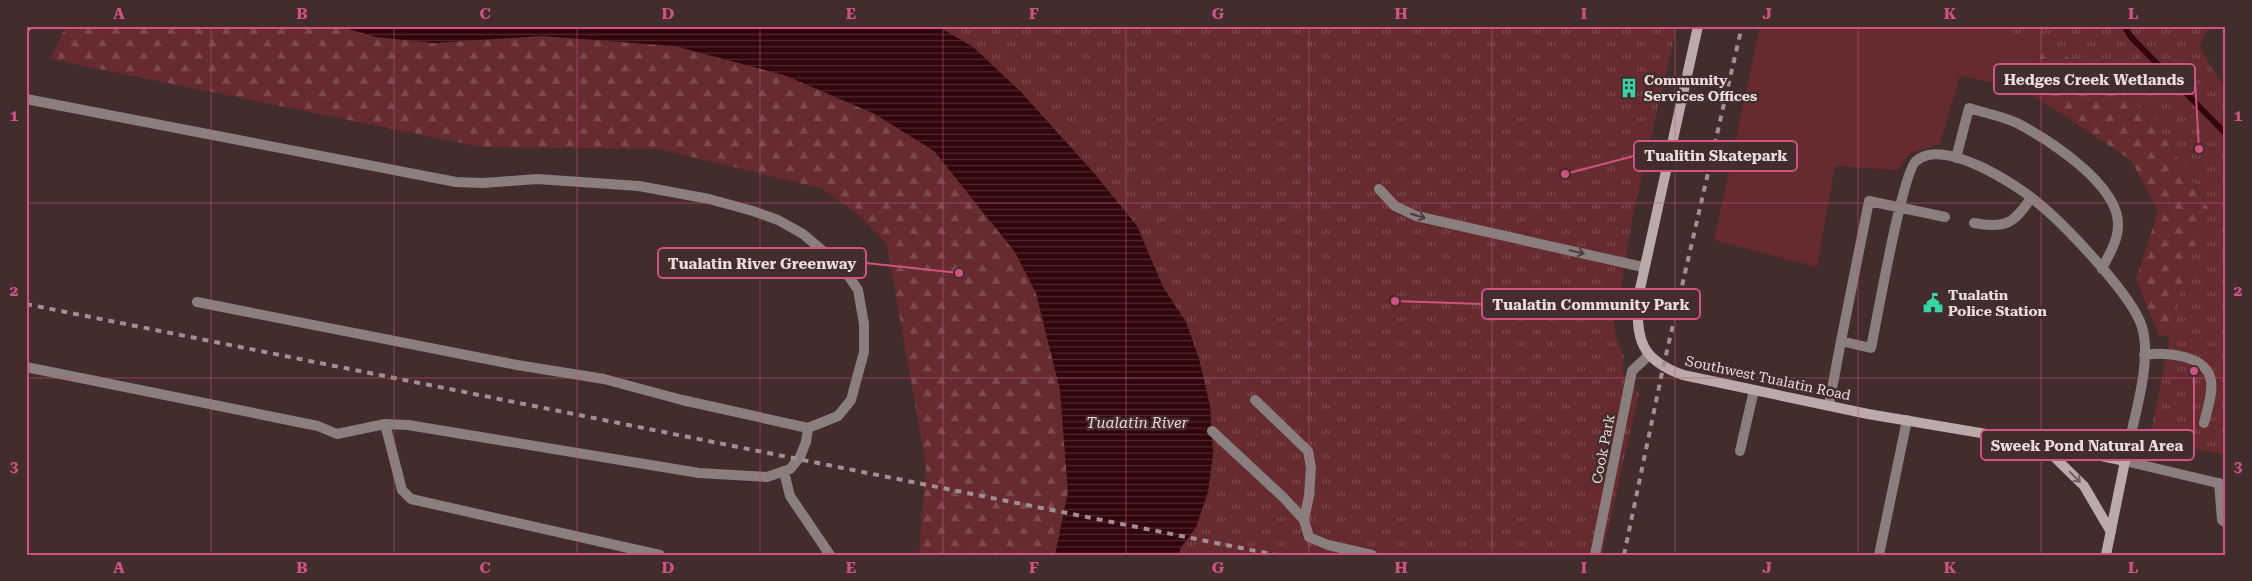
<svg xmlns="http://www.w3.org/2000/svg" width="2252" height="581" font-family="'Roboto Serif',serif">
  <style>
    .grass { fill: #662b2f }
    .forest { fill: url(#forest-firs) }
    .park { fill: url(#park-tufts) }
    .water { fill: url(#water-rules) }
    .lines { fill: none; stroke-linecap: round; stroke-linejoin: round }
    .stream { stroke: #31050b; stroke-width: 6 }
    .service { stroke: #8a7e7e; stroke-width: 10 }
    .minor { stroke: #8a7e7e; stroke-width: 10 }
    .tertiary { stroke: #8a7e7e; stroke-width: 10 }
    .secondary { stroke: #bca9a9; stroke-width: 10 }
    .rail { stroke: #a29090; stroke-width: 4; stroke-dasharray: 6 6; stroke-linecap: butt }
    .oneway { stroke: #503c3c }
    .oneway2 { stroke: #735e5e }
    .grid { fill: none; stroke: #ce5382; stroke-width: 1; stroke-opacity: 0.55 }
    .labels { text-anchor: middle; stroke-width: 5; stroke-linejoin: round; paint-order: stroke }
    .poi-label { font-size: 14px; font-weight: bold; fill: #ebdcdc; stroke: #422c2c; text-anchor: start }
    .street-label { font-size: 14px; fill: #ebdcdc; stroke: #422c2c }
    .water-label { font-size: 15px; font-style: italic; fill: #efd5d5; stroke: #422c2c }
    .leader { fill: none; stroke: #ce5382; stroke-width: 2 }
    .callout-dot { fill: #ce5382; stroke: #422c2c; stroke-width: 2 }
    .callout { fill: #422c2c; stroke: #ce5382; stroke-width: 2 }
    .callout-label { font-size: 15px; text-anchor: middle; font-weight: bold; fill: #ebdcdc }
    .neatline { fill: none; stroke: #ce5382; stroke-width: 2 }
    .grid-label { font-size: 16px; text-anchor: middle; font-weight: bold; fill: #ce5382 }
  </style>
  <defs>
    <pattern id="forest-firs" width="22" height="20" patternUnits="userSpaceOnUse" patternTransform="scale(1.25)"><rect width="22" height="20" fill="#662b2f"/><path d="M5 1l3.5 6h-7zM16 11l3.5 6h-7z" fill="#7c494d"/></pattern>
    <pattern id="park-tufts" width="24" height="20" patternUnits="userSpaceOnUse" patternTransform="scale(1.25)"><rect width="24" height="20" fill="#662b2f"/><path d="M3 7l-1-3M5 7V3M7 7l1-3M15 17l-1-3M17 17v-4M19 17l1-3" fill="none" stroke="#7c494d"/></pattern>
    <pattern id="water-rules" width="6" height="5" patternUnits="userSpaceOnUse" patternTransform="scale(1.25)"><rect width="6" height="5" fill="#31050b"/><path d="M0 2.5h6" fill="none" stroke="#4f292e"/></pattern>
  </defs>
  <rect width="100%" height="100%" fill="#422c2c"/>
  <!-- grass -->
  <path class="grass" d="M1760,26H1986L2048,43L2023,89L1960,76L1940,144L1910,153L1898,170L1835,166L1817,267L1714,240Z"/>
  <!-- forest -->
  <path class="forest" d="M66,26H338L376,37L434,43L542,36L675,46L784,75L875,114L934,151L1015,252L1036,293L1060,390L1068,492L1055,555H919L926,466L887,245L863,219L823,189L659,149L481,147L50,59Z
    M2048,43L2153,117L2210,211L2226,338L2159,336L2136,280L2158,211L2131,160L2023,89Z"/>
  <!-- park -->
  <path class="park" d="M937,26H1677L1633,214L1621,287L1613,316L1616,336L1624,357L1622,372L1639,394L1602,555H1179L1180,549L1196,527L1208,492L1213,455L1210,405L1199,359L1186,322L1163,287L1137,226L1093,172L1020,91L973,47Z
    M1986,26H2210L2199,46L2226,91V455L2162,442L2156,439L2152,427C2167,353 2178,279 2210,210L2153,117L2048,43Z"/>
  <!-- water -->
  <path class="water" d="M338,26H937L973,47L1020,91L1093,172L1137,226L1163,287L1186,322L1199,359L1210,406L1213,455L1208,492L1196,527L1180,549L1179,555H1055L1068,492L1060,390L1036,293L1015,252L934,151L875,114L784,75L675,46L542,36L434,43L376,37Z"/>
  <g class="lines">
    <!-- stream -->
    <path class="stream" d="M2124,26L2131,37L2226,134"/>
    <!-- service -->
    <path class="service" d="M26,99L456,182L483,183L537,179L639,186L709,199L753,211L778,220L803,234L843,268L858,290L864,324V352L851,400L838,416L808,428L682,400L604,379L517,365L197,302
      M1956,158L1969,108C1984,113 2002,116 2017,123C2049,140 2120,185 2118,226C2118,241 2108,256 2102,269
      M1379,189L1395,206L1416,216L1643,267
      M1945,217L1869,201L1841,341L1871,348C1877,320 1902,173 1916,161C1943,137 2016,184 2038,203C2065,225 2133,296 2142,327C2153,363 2132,423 2125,461
      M1974,223C2006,229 2014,223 2031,198
      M2144,355C2164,352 2207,354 2211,381C2213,394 2207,410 2204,423
      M26,367L318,426L337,434L385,424L408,425L699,473L767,477L790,469L800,457L806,442L808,428
      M1255,400L1308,451L1311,468L1309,496L1304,520L1309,537L1328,545L1372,555
      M1829,405L1841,341
      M385,424L402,490L411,499L660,555
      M1212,431L1284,498L1304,520
      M1740,451L1754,390
      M784,472L790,496L830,555
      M2219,483L2222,520L2226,523
      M1595,555L1632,371L1649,355"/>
    <!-- minor -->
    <path class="minor" d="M1879,555L1907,420"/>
    <!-- tertiary -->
    <path class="tertiary" d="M2125,461L2226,485"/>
    <!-- secondary -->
    <path class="secondary" d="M1698,26L1638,298C1636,340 1641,360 1683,375L1868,414L2040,443L2125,461L2106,555
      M26,27L27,26
      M2041,444L2084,486L2111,532"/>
    <!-- rail -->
    <path class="rail" d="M26,304L1276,555
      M1624,555L1663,368L1742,26"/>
  </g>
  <!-- one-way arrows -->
  <defs><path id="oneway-shaft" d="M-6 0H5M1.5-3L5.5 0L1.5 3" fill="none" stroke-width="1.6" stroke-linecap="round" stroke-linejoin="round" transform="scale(1.25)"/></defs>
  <g class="oneway">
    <use href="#oneway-shaft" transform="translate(1418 216) rotate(17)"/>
    <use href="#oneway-shaft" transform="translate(1577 252) rotate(13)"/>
  </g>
  <use class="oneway2" href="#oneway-shaft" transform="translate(2075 477) rotate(45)"/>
  <!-- grid -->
  <path class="grid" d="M211,26V555M394,26V555M577,26V555M760,26V555M943,26V555M1126,26V555M1309,26V555M1492,26V555M1675,26V555M1858,26V555M2041,26V555M26,203H2226M26,378H2226"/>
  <!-- icons -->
  <defs>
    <symbol id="building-bare" viewBox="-9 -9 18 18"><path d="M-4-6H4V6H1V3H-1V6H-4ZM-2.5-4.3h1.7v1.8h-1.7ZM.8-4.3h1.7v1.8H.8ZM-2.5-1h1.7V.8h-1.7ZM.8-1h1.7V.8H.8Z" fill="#39d4a5" stroke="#422c2c" stroke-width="2.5" paint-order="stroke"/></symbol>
    <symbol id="civic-bare" viewBox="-9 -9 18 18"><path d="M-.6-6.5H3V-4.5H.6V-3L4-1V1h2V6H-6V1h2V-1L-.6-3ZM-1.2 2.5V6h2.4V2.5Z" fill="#39d4a5" stroke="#422c2c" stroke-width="2.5" paint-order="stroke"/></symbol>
  </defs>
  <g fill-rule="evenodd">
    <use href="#building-bare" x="1615" y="74" width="28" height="28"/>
    <use href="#civic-bare" x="1919" y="289" width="28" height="28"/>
  </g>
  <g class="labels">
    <!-- poi labels -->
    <g class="poi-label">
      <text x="1644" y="85">Community<tspan x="1644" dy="16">Services Offices</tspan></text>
      <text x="1948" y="300">Tualatin<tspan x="1948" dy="16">Police Station</tspan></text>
    </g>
    <!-- street labels -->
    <g class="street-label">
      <text transform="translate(1768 378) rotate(12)" y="5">Southwest Tualatin Road</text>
      <text transform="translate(1603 449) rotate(-79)" y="5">Cook Park</text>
    </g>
    <!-- water labels -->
    <g class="water-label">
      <text x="1137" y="428">Tualatin River</text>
    </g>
  </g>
  <!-- callouts -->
  <path class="leader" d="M2199 149L2195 79M1565 174L1634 156M959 273L866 263M1395 301L1482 304M2194 371L2194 445"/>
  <g class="callout-dot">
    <circle cx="2199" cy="149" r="5"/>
    <circle cx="1565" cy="174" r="5"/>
    <circle cx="959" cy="273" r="5"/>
    <circle cx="1395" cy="301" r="5"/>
    <circle cx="2194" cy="371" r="5"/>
  </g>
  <g class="callout">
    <rect x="1994" y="64" width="201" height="30" rx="5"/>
    <rect x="1634" y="141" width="163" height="30" rx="5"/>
    <rect x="658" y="248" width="208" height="30" rx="5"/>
    <rect x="1482" y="289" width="218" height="30" rx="5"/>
    <rect x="1981" y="430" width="213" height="30" rx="5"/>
  </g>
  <g class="callout-label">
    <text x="2094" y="85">Hedges Creek Wetlands</text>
    <text x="1716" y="161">Tualitin Skatepark</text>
    <text x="762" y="269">Tualatin River Greenway</text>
    <text x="1591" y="310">Tualatin Community Park</text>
    <text x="2087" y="451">Sweek Pond Natural Area</text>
  </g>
  <!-- border -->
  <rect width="2252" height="581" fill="none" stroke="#422c2c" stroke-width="55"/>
  <rect x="28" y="28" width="2196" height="526" class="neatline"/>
  <g class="grid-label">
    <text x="119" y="19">A</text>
    <text x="302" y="19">B</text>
    <text x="485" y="19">C</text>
    <text x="668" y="19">D</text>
    <text x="851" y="19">E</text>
    <text x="1034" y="19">F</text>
    <text x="1218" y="19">G</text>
    <text x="1401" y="19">H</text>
    <text x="1584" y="19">I</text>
    <text x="1767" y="19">J</text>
    <text x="1950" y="19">K</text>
    <text x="2133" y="19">L</text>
    <text x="14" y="121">1</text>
    <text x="2238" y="121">1</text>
    <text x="14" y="296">2</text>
    <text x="2238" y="296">2</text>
    <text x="14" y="472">3</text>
    <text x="2238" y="472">3</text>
    <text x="119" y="573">A</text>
    <text x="302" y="573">B</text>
    <text x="485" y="573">C</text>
    <text x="668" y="573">D</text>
    <text x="851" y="573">E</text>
    <text x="1034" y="573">F</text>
    <text x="1218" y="573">G</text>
    <text x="1401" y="573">H</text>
    <text x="1584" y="573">I</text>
    <text x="1767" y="573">J</text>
    <text x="1950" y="573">K</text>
    <text x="2133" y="573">L</text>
  </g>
</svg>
